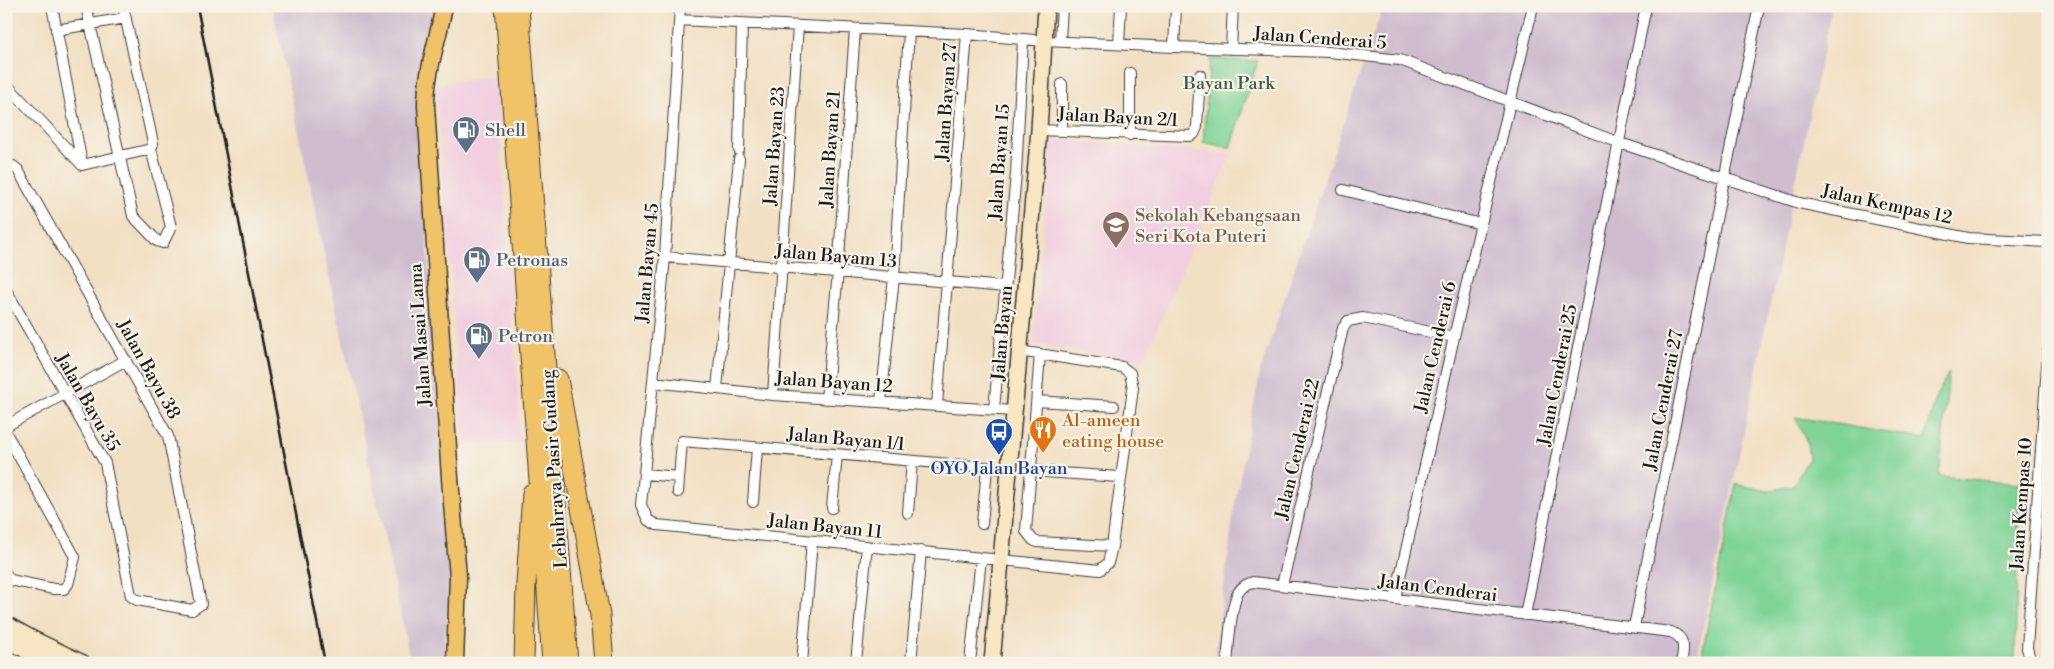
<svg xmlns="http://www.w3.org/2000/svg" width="2054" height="669" font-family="'Libre Bodoni',serif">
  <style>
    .built { fill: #f2cfe0 }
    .industrial { fill: #cfbdcf }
    .green { fill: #7fd497; stroke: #4e785a }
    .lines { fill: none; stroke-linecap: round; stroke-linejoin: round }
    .street-casing { stroke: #3c3935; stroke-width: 12 }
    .secondary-casing { stroke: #3c3935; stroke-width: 18 }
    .primary-casing { stroke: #3c3935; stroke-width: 19 }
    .highway-casing { stroke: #3c3935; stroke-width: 21 }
    .street { stroke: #fff; stroke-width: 10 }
    .secondary { stroke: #f9e7c3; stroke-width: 15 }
    .primary { stroke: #f0c369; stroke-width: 16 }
    .highway { stroke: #f0c369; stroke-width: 19 }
    .rail { stroke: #1c1c1c; stroke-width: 2.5 }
    .labels { text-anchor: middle; stroke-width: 4.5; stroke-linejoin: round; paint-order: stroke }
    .street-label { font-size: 18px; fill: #1c1c1c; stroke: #f7f3e8 }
    .park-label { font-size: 18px; fill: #3f5c47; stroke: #f7f3e8 }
    .service-label { font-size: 18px; fill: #4e5e75; stroke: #f7f3e8; text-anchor: start }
    .education-label { font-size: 18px; fill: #785e54; stroke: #f7f3e8; text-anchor: start }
    .food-label { font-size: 18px; fill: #c56008; stroke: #f7f3e8; text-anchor: start }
    .transit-label { font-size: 18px; fill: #164399; stroke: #f7f3e8 }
  </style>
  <rect width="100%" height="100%" fill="#f7f3e8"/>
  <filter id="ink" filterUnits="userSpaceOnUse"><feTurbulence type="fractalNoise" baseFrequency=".02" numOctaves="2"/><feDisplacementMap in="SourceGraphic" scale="10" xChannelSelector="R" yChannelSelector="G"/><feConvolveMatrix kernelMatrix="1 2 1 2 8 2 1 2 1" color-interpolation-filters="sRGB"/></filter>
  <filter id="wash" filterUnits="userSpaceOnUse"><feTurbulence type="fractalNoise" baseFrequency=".0096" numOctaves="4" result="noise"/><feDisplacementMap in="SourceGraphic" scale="20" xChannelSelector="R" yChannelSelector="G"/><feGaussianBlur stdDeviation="1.12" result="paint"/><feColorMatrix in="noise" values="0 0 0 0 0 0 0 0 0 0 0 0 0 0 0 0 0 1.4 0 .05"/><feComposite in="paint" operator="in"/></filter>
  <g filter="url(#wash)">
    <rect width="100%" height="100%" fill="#f2e0c4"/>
    <!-- built -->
    <path class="built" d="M496,76L521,443L464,445L436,84Z
      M1051,139L1231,154L1144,360L1033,344Z"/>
    <!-- industrial -->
    <path class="industrial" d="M272,6H438L417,92L451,578L444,646L446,663H411Z
      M1383,6H1832L1696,663H1214L1235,502L1261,368Z"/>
    <!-- green -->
    <path class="green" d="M1210,59L1258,61L1230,148L1203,142Z
      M1949,372L1939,476L2019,484L2015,663H1700L1736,484L1767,491L1792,486L1809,459L1807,442L1795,417L1925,439L1936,397Z"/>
  </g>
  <g filter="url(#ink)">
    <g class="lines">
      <defs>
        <path id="street" d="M52,6L82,164
          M86,6L133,216L157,241L163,243L171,227L151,149
          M680,6L665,257L641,505L648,520L657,525L1100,570L1108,563L1112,546L1133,388L1130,373L1122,367L1019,351
          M679,20L967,34L1045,41L1174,47L1329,52L1400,60L1620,143L1799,203L1968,238L2048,242
          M56,30L126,18
          M1060,41L1062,6
          M1119,44L1121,6
          M1174,47L1176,6
          M1231,49L1233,6
          M1130,73V135
          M6,84L82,165L151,149L153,143L123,6
          M1062,84V131
          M1039,130L1190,136L1194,134L1197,127L1200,75
          M739,150L742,23
          M6,167L13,166L18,170L168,436L201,604L192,610L137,600L131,596L105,463L6,290
          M1343,190L1481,224
          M665,257L1005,287
          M1040,354L1026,531L1033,540L1037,542L1112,546
          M653,382L773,395L1013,411
          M717,389L739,159
          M773,395L798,26
          M826,399L838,272L855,29
          M1037,401L1114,406
          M881,402L894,277L909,31
          M937,405L967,34
          M994,409L1016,174L1023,39
          M6,426L126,360
          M6,433L75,557L68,584L64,589H54L10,580L6,574
          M1031,471L1119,477
          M644,474L679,477
          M678,492L682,441L1008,469
          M753,502L757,448
          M832,508L837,455
          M908,513L912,461
          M982,524L987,468
          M1282,585L1343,328L1348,321L1363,318L1454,337
          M1395,599L1454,337L1533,6
          M1525,615L1646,6
          M1634,627L1759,6
          M802,663L812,541
          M856,663L867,546
          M911,663L921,551
          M970,663L981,558
          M1227,663C1229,645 1230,608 1238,593C1242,586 1247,584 1253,582L1671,632C1686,638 1684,649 1681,663
          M2033,663L2030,659L2027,648L2048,351"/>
        <path id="secondary" d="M6,624L33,639L83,663
          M6,640L51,663
          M992,663L1039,130L1046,6"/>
        <path id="primary" d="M444,6C438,40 426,71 426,106L450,478L458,577L455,663"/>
        <path id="highway" d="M505,6L552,663
          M519,6L568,663
          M558,379L600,615L604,663
          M524,663L526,584L532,493"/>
      </defs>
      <!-- street casing -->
      <use href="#street" class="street-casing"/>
      <!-- secondary casing -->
      <use href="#secondary" class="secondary-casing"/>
      <!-- primary casing -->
      <use href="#primary" class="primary-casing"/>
      <!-- highway casing -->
      <use href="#highway" class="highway-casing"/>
      <!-- street -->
      <use href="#street" class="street"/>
      <!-- secondary -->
      <use href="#secondary" class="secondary"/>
      <!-- primary -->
      <use href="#primary" class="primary"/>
      <!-- highway -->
      <use href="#highway" class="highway"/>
      <!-- rail -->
      <path class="rail" d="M197,6L325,663"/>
    </g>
  </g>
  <!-- icons -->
  <defs>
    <symbol id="fuel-pin" viewBox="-11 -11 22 30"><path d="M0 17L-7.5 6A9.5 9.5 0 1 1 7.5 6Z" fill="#5c6f8a" stroke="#f7f3e8"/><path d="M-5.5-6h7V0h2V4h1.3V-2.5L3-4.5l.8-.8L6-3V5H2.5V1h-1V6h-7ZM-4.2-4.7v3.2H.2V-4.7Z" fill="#fff"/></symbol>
    <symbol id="school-pin" viewBox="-11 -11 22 30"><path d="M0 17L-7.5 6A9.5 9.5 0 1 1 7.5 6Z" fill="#8d6e63" stroke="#f7f3e8"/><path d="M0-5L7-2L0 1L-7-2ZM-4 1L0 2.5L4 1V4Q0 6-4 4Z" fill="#fff"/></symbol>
    <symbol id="restaurant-pin" viewBox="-11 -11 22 30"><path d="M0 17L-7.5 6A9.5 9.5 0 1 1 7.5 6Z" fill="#e8710a" stroke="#f7f3e8"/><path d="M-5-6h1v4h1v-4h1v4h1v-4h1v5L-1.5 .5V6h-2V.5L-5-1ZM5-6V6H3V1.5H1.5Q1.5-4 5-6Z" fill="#fff"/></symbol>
    <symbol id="bus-pin" viewBox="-11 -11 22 30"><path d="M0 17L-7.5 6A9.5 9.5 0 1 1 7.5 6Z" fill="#1a4fb4" stroke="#f7f3e8"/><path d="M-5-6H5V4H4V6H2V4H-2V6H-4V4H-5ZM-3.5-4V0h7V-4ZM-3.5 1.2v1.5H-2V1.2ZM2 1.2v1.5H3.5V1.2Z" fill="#fff"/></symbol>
  </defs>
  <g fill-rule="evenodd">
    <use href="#fuel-pin" x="450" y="114" width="32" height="43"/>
    <use href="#school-pin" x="1100" y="209" width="32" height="43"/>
    <use href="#fuel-pin" x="461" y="244" width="32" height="43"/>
    <use href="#fuel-pin" x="463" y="320" width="32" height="43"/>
    <use href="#restaurant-pin" x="1027" y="414" width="32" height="43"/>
    <use href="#bus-pin" x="983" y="416" width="32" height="43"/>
  </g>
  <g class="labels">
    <!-- street labels -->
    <g class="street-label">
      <text transform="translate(1320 38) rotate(4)" y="6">Jalan Cenderai 5</text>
      <text transform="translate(946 102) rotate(-86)" y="6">Jalan Bayan 27</text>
      <text transform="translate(1118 117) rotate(3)" y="6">Jalan Bayan 2/1</text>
      <text transform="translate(774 146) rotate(-86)" y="6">Jalan Bayan 23</text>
      <text transform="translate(830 149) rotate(-86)" y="6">Jalan Bayan 21</text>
      <text transform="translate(999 162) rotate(-86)" y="6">Jalan Bayan 15</text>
      <text transform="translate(1887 204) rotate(12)" y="6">Jalan Kempas 12</text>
      <text transform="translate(836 256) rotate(5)" y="6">Jalan Bayam 13</text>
      <text transform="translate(647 263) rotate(-85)" y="6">Jalan Bayan 45</text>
      <text transform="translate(1002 333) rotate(-85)" y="6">Jalan Bayan</text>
      <text transform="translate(420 335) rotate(-94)" y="6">Jalan Masai Lama</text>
      <text transform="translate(1435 347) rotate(-77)" y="6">Jalan Cenderai 6</text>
      <text transform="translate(149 369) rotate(61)" y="6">Jalan Bayu 38</text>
      <text transform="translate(1557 375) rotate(-79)" y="6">Jalan Cenderai 25</text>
      <text transform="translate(834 382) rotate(4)" y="6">Jalan Bayan 12</text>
      <text transform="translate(1663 400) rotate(-79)" y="6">Jalan Cenderai 27</text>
      <text transform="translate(88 402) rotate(60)" y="6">Jalan Bayu 35</text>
      <text transform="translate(846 439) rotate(5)" y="6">Jalan Bayan 1/1</text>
      <text transform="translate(1297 449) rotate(-77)" y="6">Jalan Cenderai 22</text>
      <text transform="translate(554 469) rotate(-94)" y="6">Lebuhraya Pasir Gudang</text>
      <text transform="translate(2021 504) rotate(-86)" y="6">Jalan Kempas 10</text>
      <text transform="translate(825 526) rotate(6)" y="6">Jalan Bayan 11</text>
      <text transform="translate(1438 588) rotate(7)" y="6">Jalan Cenderai</text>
    </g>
    <!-- park labels -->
    <g class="park-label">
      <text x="1229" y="89">Bayan Park</text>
    </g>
    <!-- service labels -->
    <g class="service-label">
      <text x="485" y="136">Shell</text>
      <text x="496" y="266">Petronas</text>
      <text x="498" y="342">Petron</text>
    </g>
    <!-- education labels -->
    <g class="education-label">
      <text x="1135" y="221">Sekolah Kebangsaan<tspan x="1135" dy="21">Seri Kota Puteri</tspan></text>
    </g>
    <!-- food labels -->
    <g class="food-label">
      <text x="1062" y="426">Al-ameen<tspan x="1062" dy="21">eating house</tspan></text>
    </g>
    <!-- transit labels -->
    <g class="transit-label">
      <text x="999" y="474">OYO Jalan Bayan</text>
    </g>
  </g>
  <!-- margin -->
  <rect width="2054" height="669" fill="none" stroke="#f7f3e8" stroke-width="25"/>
</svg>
